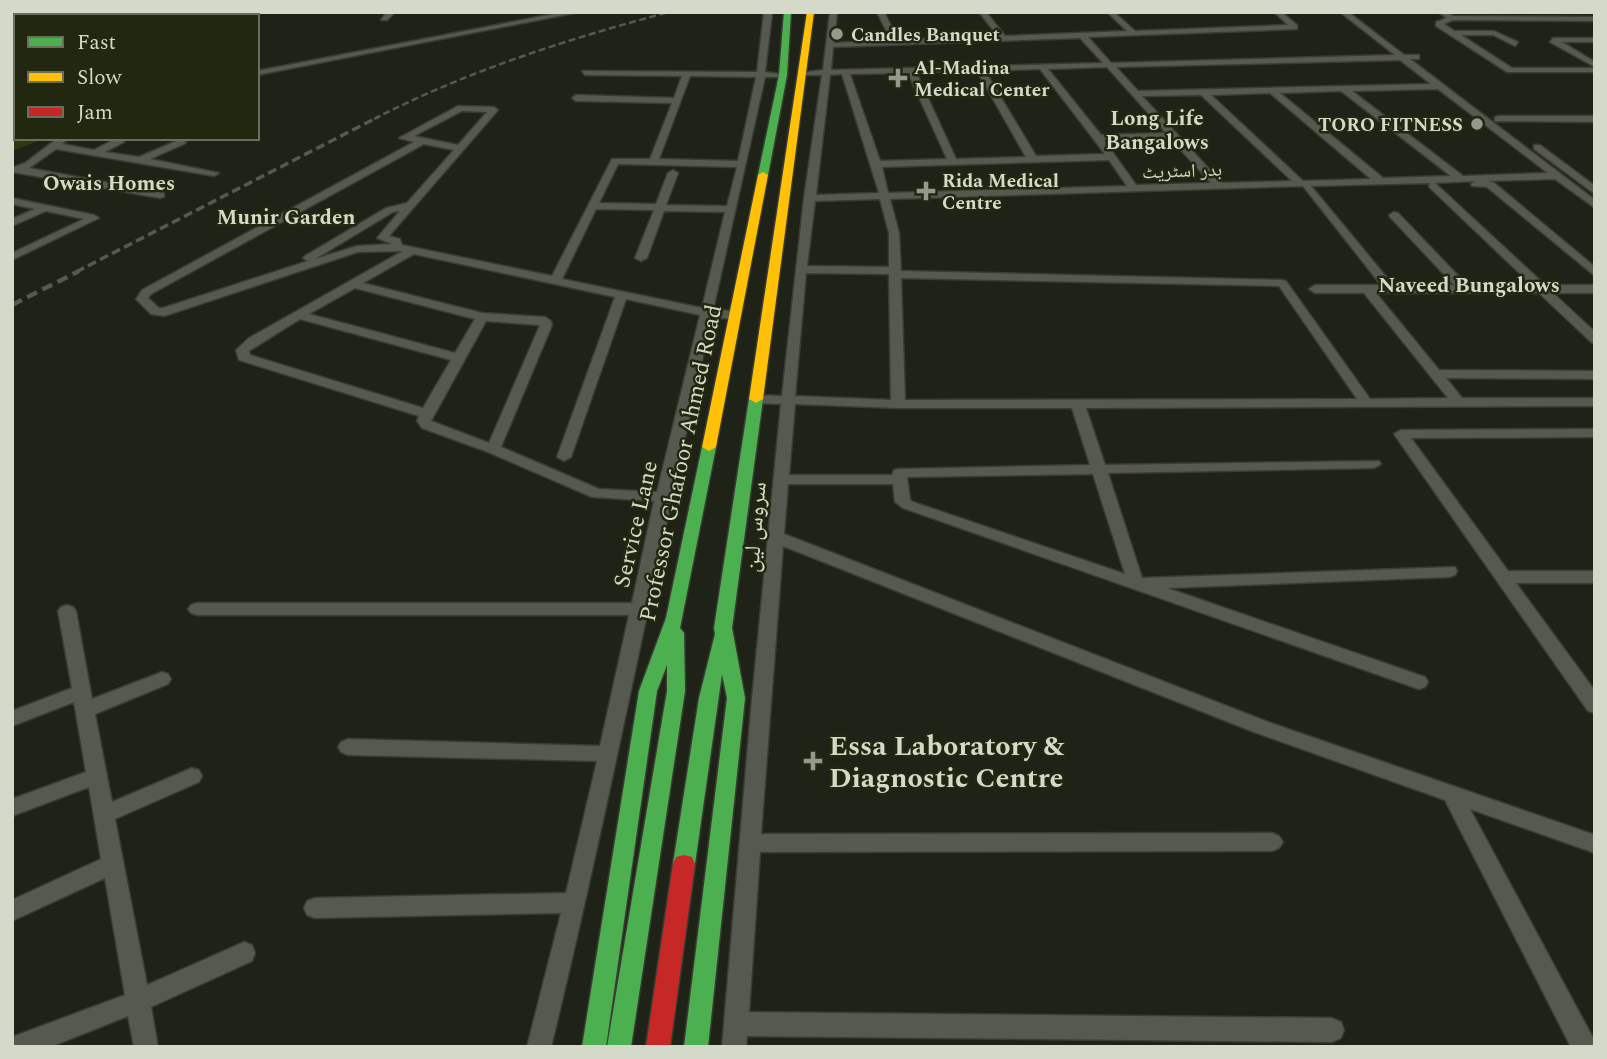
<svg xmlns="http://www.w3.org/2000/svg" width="1607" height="1059" font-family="Spectral,'Noto Naskh Arabic',serif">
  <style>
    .green { fill: #2f380e }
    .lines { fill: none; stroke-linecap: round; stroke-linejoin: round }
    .street-casing { stroke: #3a3c33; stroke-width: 3 }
    .fast-casing { stroke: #3a3c33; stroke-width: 3 }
    .slow-casing { stroke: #3a3c33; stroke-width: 3 }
    .jam-casing { stroke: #3a3c33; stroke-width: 3 }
    .street { fill: #565950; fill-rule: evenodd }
    .fast { fill: #4caf50; fill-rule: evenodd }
    .slow { fill: #ffc107; fill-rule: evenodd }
    .jam { fill: #c62828; fill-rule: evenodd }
    .rail-far2 { stroke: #56594f; stroke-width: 2.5; stroke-dasharray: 7 3.5; stroke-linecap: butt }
    .rail-far1 { stroke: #56594f; stroke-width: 3.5; stroke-dasharray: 9 4.5; stroke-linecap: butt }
    .rail { stroke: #56594f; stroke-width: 4.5; stroke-dasharray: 11 6; stroke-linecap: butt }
    .poi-dot { fill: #95998b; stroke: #222810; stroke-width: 2.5 }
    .labels { text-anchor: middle; stroke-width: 5; stroke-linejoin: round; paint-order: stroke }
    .far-poi-label { font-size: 19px; font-weight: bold; fill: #d4d9ca; stroke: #222810; text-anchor: start }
    .far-street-label { font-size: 19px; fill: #d4d9ca; stroke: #222810 }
    .far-neighbourhood-label { font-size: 21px; font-weight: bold; fill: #d4d9ca; stroke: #222810 }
    .street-label { font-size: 23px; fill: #d4d9ca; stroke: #222810 }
    .near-poi-label { font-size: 28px; font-weight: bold; fill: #d4d9ca; stroke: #222810; text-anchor: start }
  </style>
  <rect width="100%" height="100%" fill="#1f2216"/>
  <!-- green -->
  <path class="green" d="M16,56V138H46L12,151V58Z"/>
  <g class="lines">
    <defs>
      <path id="street" d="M12,12H19L12,16Z
        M224,12H231L228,16H221Z
        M387,12H395L387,20H381Z
        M564,12H579L257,75V71Z
        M830,12H837L834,43L891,40L877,12H884L898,40L998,36L979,12H986L1005,36L1127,31L1107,12H1114L1135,31L1288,25L1274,12H1281L1297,25V29L1088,37L1111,63L1395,55L1340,12H1348L1404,55H1419V59H1410L1595,200V208L1555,179L1486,181L1493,182L1595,267V276L1487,187L1472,186L1471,184L1475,181L1435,183L1545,285H1595V293H1553L1595,332V343L1591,342L1539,293H1376L1439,370L1595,371V379L1446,378L1462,398H1595V406L1086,408L1105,465L1379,461L1381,464L1374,468L1108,473L1142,578L1455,567L1457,571L1455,575L1449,577L1167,588L1425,677L1428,682L1425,687L1419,689L1413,687L903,508L895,502L893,484H788L784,534L1268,722L1595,835V853L1470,809L1593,1038L1595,1047H1571L1445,800L1254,732L783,546L761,834L1272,833L1279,836L1283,842L1279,848L1272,851L760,852L749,1012L1332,1018L1341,1022L1344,1030L1341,1038L1332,1042L747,1036L746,1047H722L752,699L781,404L757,403L750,399L757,395L782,396L804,198L822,75H803L799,73L823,70ZM1080,38L1103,63L831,70L833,47ZM1400,60L1431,84L1138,91L1116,67ZM1107,67L1166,133L1101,135L1048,69ZM1040,69L1105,154L1036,156L985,71ZM977,71L1026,157L956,159L916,72ZM908,73L947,159L880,161L850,74ZM842,74L879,193L816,195L830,75ZM1438,89L1548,173L1463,176L1352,91ZM1341,91L1451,176L1383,178L1280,93ZM1270,93L1371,179L1303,181L1211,95ZM1201,95L1292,181L1222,183L1142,96ZM1170,138L1211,183L1136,185L1104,140ZM1109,160L1127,186L888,193L882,167ZM1430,183L1429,187L1532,285H1467L1398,213L1394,212L1389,215L1390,217L1454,285H1393L1311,186ZM1303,186L1381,285H1315L1309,289L1315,293H1364L1448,398L1370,399L1286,281L1282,280L901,271L899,233L890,199ZM880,199L889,233V267L807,266L815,201ZM806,273L889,274L891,400L795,396ZM901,278L1279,286L1357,399L905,400ZM795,404L898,408H1072L1090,465L899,469L894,470L892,475H789ZM1093,474L1125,574L913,502L910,500L907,477Z
        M1438,12H1447L1453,16L1595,17V21L1453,20L1444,24L1454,31H1494L1518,42L1515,46L1493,35H1461L1512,68H1595V72H1507L1436,26V22L1447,18Z
        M764,13H772L765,72L787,75L783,77H765L713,310L733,311L739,315L733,319L712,317C656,560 610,805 551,1047H527L561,913L315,918L307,915L304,908L307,901L315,898L566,893L597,761L348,755L341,752L338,747L341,742L348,739L600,746L629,615H197L191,613L188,609L191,605L197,603H632L654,501L592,497L488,452L422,428L417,421L419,416L239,360L236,350L249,338L403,251L358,252L164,316L151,314L136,299L142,290L414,142L399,138L458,106L494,107L498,110L389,236L400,239L402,245L552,276L612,159H650L672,103L576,101L572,98L576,95L674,98L682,76L585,75L582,71L757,72ZM690,76L756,77L738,161L659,159ZM462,111L487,112L458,145L414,136ZM424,144L454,150L407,203L386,208L305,256L303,258L308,261L163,308H159L148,298L151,294ZM618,164L737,167L727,206L666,205L678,173L673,170L668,173L656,204L599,203ZM596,209L654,210L635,258L641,261L647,258L664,211L725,212L702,308L562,279ZM400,211L377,238L392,244L357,246L315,259L393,212ZM414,254L615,297L557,457L564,461L571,457L626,299L700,315L657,492L599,489L501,447L552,325L551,321L545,317L482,313L363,283ZM355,288L475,319L455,353L309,314ZM300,319L451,360L423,408L250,355L249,351ZM486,321L540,325L489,443L431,421Z
        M1553,38H1595V42H1562L1595,62V67L1550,42Z
        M1498,116H1595V122L1495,121V117Z
        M58,138L68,139L62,144L94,150L117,138H124V142L105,152L139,157L181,139L186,142L184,144L150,159L219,173L214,176L56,149L29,168L164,193V197L160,198L12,172V168L25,163Z
        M1534,145H1540L1595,186V194L1534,149Z
        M12,198L94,215L99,218L12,260V253L84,219L46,211L12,226V219L35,209L12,204Z
        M1595,429V437L1411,438L1508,571H1595V583H1516L1595,691V713L1588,711L1394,434L1401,430Z
        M67,605L73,607L76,611L92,699L162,672L168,674L171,679L168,684L95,714L112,802L192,768L199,770L202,776L199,782L115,819L147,985L244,942L252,945L255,953L252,961L151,1007L158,1047H134L128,1016L50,1047H12V1037L125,995L105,878L12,921V900L101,859L89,787L12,816V799L86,772L74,702L12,726V711L72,688L58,611L61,607Z"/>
      <path id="fast" d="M784,12H791L787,75L768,175L763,178L758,175L779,75Z
        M756,395L763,399L732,628L745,698L708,1047H684L727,698L722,674L695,864L692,871L684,873L676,871L673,864L699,698L715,634L714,628L749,399Z
        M709,443L716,447L680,628L684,633L685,691L631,1047H607L667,691V665L657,691L606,1047H582L639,691L666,618L702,447Z"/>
      <path id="slow" d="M807,12H814L763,399L756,403L749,399Z
        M763,172L768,175L716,447L709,451L702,447L758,175Z"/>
      <path id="jam" d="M684,855L692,857L695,864L670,1047H646L673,864L676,857Z"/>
    </defs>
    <!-- street casing -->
    <use href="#street" class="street-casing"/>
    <!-- fast casing -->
    <use href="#fast" class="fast-casing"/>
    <!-- slow casing -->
    <use href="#slow" class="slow-casing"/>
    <!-- jam casing -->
    <use href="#jam" class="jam-casing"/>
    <!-- street -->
    <use href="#street" class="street"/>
    <!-- fast -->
    <use href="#fast" class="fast"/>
    <!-- slow -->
    <use href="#slow" class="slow"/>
    <!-- jam -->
    <use href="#jam" class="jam"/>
    <!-- rail-far2 -->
    <path class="rail-far2" d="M374,119C467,71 568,39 669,12"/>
    <!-- rail-far1 -->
    <path class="rail-far1" d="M76,272L378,117"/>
    <!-- rail -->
    <path class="rail" d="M12,305L79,271"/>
  </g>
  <!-- markers -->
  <g class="poi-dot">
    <circle cx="837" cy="34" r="7"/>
    <path d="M894.5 67.5h7v7h7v7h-7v7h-7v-7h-7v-7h7z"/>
    <circle cx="1477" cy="124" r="7"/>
    <path d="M922.5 180.5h7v7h7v7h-7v7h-7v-7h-7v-7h7z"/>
    <path d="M809.5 750.5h7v7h7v7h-7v7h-7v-7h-7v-7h7z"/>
  </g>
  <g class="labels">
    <!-- far-poi labels -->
    <g class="far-poi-label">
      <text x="851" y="41">Candles Banquet</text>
      <text x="914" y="74">Al-Madina<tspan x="914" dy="22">Medical Center</tspan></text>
      <text x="1463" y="131" text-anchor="end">TORO FITNESS</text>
      <text x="942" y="187">Rida Medical<tspan x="942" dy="22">Centre</tspan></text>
    </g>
    <!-- far-street labels -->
    <g class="far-street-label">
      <text transform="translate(1182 170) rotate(-2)" y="7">بدر اسٹریٹ</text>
    </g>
    <!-- far-neighbourhood labels -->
    <g class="far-neighbourhood-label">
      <text x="1157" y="125">Long Life<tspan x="1157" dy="24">Bangalows</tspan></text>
      <text x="109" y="190">Owais Homes</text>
      <text x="286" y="224">Munir Garden</text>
      <text x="1469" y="292">Naveed Bungalows</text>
    </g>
    <!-- street labels -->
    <g class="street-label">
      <text transform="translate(680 463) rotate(-78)" y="8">Professor Ghafoor Ahmed Road</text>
      <text transform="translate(635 524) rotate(-77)" y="8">Service Lane</text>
      <text transform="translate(754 527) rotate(-85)" y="8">سروس لین</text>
    </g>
    <!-- near-poi labels -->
    <g class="near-poi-label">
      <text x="829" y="755">Essa Laboratory &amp;<tspan x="829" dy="32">Diagnostic Centre</tspan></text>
    </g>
  </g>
  <!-- border -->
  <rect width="1607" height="1059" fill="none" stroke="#d4d9ca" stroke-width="28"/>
  <!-- legend -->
  <rect x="14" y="14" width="245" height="126" fill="#222810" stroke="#696f5a" stroke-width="2"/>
  <rect x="28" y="37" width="35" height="10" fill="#4caf50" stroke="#696f5a" stroke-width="2"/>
  <text x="77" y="49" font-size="21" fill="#d4d9ca">Fast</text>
  <rect x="28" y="72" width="35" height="10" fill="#ffc107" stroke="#696f5a" stroke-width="2"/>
  <text x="77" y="84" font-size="21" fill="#d4d9ca">Slow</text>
  <rect x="28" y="107" width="35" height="10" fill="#c62828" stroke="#696f5a" stroke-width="2"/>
  <text x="77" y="119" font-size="21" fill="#d4d9ca">Jam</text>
</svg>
